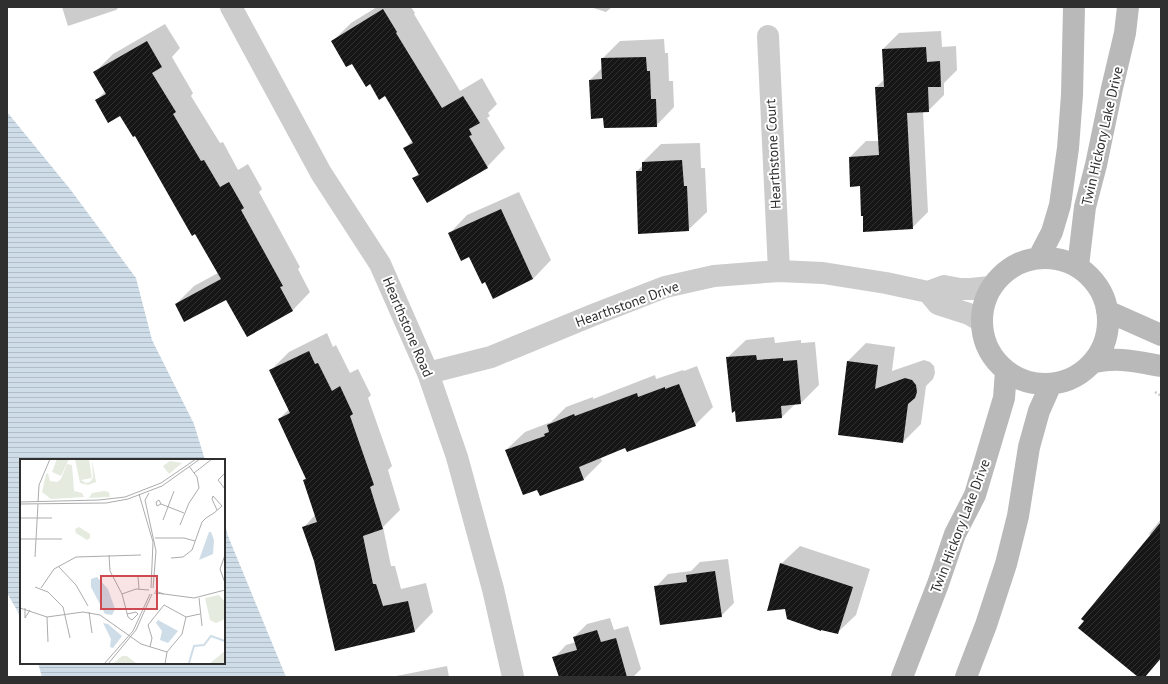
<svg xmlns="http://www.w3.org/2000/svg" width="1168" height="684" font-family="'PT Sans',sans-serif">
  <style>
    .water { fill: url(#water-rules) }
    .shadow { fill: #0003 }
    .building { fill: url(#building-hatch) }
    .lines { fill: none; stroke-linecap: round; stroke-linejoin: round }
    .path { stroke: #ccc; stroke-width: 2.5; stroke-dasharray: 2 2; stroke-linecap: butt }
    .street { stroke: #ccc; stroke-width: 22 }
    .secondary { stroke: #b9b9b9; stroke-width: 22 }
    .labels { text-anchor: middle; stroke-width: 4; stroke-linejoin: round; paint-order: stroke }
    .street-label { font-size: 14px; fill: #2f2f2f; stroke: #fff }
    .inset-river { fill: none; stroke: #cedde8; stroke-width: 2 }
    .inset-road { fill: none; stroke: #acacac; stroke-width: 1 }
    .view { fill: #cf4950; fill-opacity: 0.15; stroke: #cf4950; stroke-width: 2 }
    .inset-edge { fill: none; stroke: #2f2f2f; stroke-width: 2 }
  </style>
  <defs>
    <pattern id="water-rules" width="6" height="5" patternUnits="userSpaceOnUse"><rect width="6" height="5" fill="#cedde8"/><path d="M0 2.5h6" fill="none" stroke="#b1bec7"/></pattern>
    <pattern id="building-hatch" width="6" height="6" patternUnits="userSpaceOnUse"><rect width="6" height="6" fill="#161616"/><path d="M-1 1l2-2M0 6l6-6M5 7l2-2" fill="none" stroke="#303030"/></pattern>
  </defs>
  <rect width="100%" height="100%" fill="#fff"/>
  <!-- water -->
  <path class="water" d="M7,112L70,189L136,278L152,340L194,424L205,460H21V621L18,612L7,593Z
    M224,521L228,536L286,677H42L38,663H224Z"/>
  <!-- shadow -->
  <path class="shadow" d="M62,7H119L116,10L68,26Z
    M377,7H411L415,13L414,14L460,91L482,78L497,104L488,113L490,116L487,118L505,148L487,167L414,178L419,173L405,148L413,140L386,95L370,83L353,62L332,42L351,23Z
    M590,7H612L606,12Z
    M165,24L180,48L172,57L193,93L191,96L220,143L223,142L238,170L248,164L262,189L259,192L300,267L298,269L310,292L292,311L227,298L176,304L194,286L218,273L196,233L135,135L121,115L96,100L106,91L95,72L113,54Z
    M941,31L942,47L956,46L957,70L944,83V95L928,111H923L928,212L912,228L860,185L850,157L866,141H879L876,87L885,79L883,49L899,33Z
    M664,39L665,53H668L669,81H673L674,107L656,126L604,117L590,80L602,68V59L620,41Z
    M700,143L701,168H705L707,212L688,230L637,171L643,165V162L661,144Z
    M519,192L551,260L533,279L486,281L470,256L449,234L467,215Z
    M327,333L333,347L336,345L350,373L358,369L371,395L368,398L392,466L388,470L400,510L383,527L391,566H395L401,589L426,583L433,612L415,631L336,650L315,560L304,527L315,515L304,480L307,478L279,419L289,409L271,370L289,352Z
    M774,337L775,343L801,340V343L815,342L819,385L801,403L795,404L782,417L727,358L746,340Z
    M866,343L895,347L892,371L924,360L930,362L934,366L935,373L933,379L926,386L921,424L903,442L848,361Z
    M697,366L713,407L695,425L626,447L600,457L602,461L584,479L538,488L506,450L525,432L551,422L566,407L593,397V399L655,375L656,379L683,370L684,371Z
    M1161,519V659L1147,674L1140,677L1151,535L1149,534Z
    M800,546L870,569L856,615L837,633L822,629L781,564Z
    M728,559L734,603L721,616L656,587L668,574L691,571L700,562Z
    M610,618L614,630L628,626L641,669L633,677H560L554,658L566,645L576,642L574,637L587,624Z
    M447,666L449,677H391Z"/>
  <!-- building -->
  <path class="building" d="M383,9L397,32L396,33L442,108L463,96L480,123L469,129L472,135L469,136L488,168L427,203L412,178L419,175L403,148L413,143L385,96L379,100L370,84L366,87L352,64L346,67L331,41Z
    M147,41L162,67L152,73L176,112L173,114L201,161L204,160L220,187L229,182L244,208L241,210L283,286L280,287L293,311L247,337L226,300L184,322L175,304L221,279L195,234L192,236L135,136L133,137L120,116L108,123L95,100L106,94L93,72Z
    M926,47L927,62L940,61L941,87H928L929,112L907,113L913,229L863,232V216H861L860,186L850,187L849,157L879,155L875,87H884L882,49Z
    M646,57L647,71H650L651,99H656L657,127L604,128L603,118L591,119L589,80L602,79L601,58Z
    M682,160L684,186H687L689,231L638,234L636,171H642V162Z
    M501,209L533,279L493,299L485,282L482,284L469,257L461,261L448,233Z
    M309,351L315,364L318,363L332,391L340,386L353,414L350,416L374,485L370,487L383,529L363,536L373,584H376L383,606L408,601L415,632L335,651L314,561L302,527L317,522L303,480L306,479L278,419L290,413L269,370Z
    M756,355L757,360L783,358V361L797,360L801,404L781,406L782,418L736,422L735,411L732,413L726,357Z
    M847,361L878,365L875,389L905,378L912,380L916,385L917,392L915,398L908,404L903,443L838,435Z
    M679,384L696,426L627,452L625,448L579,467L584,480L540,496L537,490L523,495L505,450L545,436L544,434L549,432L547,425L574,414L575,416L637,393L638,397L665,387V389Z
    M1161,522V658L1145,677H1138L1078,628L1084,621L1081,619Z
    M780,563L853,587L838,634L821,630V631L787,619L785,609L767,611Z
    M715,571L722,617L660,625L654,586L687,582L686,575Z
    M597,630L601,642L616,638L627,677H559L552,657L577,650L573,637Z"/>
  <g class="lines">
    <!-- path -->
    <path class="path" d="M1155,392L1161,396"/>
    <!-- street -->
    <path class="street" d="M231,7L321,173L380,264L428,373L457,457L493,589L513,677
      M768,36L779,271
      M928,292L938,304L969,314L981,321
      M428,373L491,357L593,315L665,287L714,276L779,271L823,273L886,283L928,292L944,286L960,289H971L990,287"/>
    <!-- secondary -->
    <path class="secondary" d="M1039,257L1052,232L1060,205L1068,148L1072,95L1074,7
      M982 321a63 63 0 1 1 126 0a63 63 0 1 1-126 0Z
      M1078,266L1085,207L1096,165L1112,88L1125,33L1128,7
      M1107,311L1161,335
      M1092,363C1115,356 1138,362 1161,366
      M902,677L938,584L955,534L975,495L1004,398L1006,371
      M966,677L986,625L1006,564L1018,516L1029,447L1039,411L1051,384"/>
  </g>
  <g class="labels">
    <!-- street labels -->
    <g class="street-label">
      <text transform="translate(1102 136) rotate(-77)" y="5">Twin Hickory Lake Drive</text>
      <text transform="translate(773 154) rotate(-93)" y="5">Hearthstone Court</text>
      <text transform="translate(627 304) rotate(-20)" y="5">Hearthstone Drive</text>
      <text transform="translate(408 327) rotate(67)" y="5">Hearthstone Road</text>
      <text transform="translate(960 526) rotate(-69)" y="5">Twin Hickory Lake Drive</text>
    </g>
  </g>
  <!-- overview -->
  <g transform="translate(20 459)">
    <rect width="205" height="205" fill="#fff"/>
    <path d="M37,0H49L41,17L32,13ZM55,0H69L72,19L61,21L66,24L70,23L73,19L72,0L76,23L68,26L60,24ZM59,68L70,75V79L67,81L56,74L55,70Z" fill="#e5ebdf"/>
    <path d="M150,2L162,4L149,15L143,7ZM47,5L52,6L54,32L62,34L64,38L31,40L22,33L26,15L28,14L30,22L37,23L41,20ZM84,32L89,33L90,38L69,39L72,34ZM199,136L205,143V160L196,164L190,161L185,139ZM205,192V204L189,205Z" fill="#e5ebdf"/>
    <path d="M102,197H107L117,205H93Z" fill="#e5ebdf"/>
    <path d="M189,73H191L194,81L193,95L179,101ZM77,118L88,130L95,150L92,156L85,155L71,128V120ZM138,161L158,172L148,184L140,181L142,172L136,164ZM83,164L88,165L102,177L93,189L90,188L91,180Z" fill="#cedde8"/>
    <path class="inset-river" d="M169,204L174,187L184,186L191,177L205,182"/>
    <path class="inset-road" d="M174,14L192,0M205,14L198,21L205,30M119,35L133,83L131,129M0,43L79,41L105,38L141,24L176,0M18,43L19,26L30,0M0,45L86,44L108,40L142,27L180,0M141,45L137,47L136,43L139,41L141,45L164,54M128,55L136,92L133,129M128,55L125,41L129,34M0,59H32M143,61L154,32M160,66L169,44L179,29L177,18L169,7M205,70V84M135,79H164L175,82M0,80H42M89,96L90,112L102,135L108,158L112,161L118,155L116,153L107,155M205,96L200,110L205,124M15,98L18,45M151,99L163,98L172,91L182,63L186,59L194,54L202,47L193,37L192,40L197,51M38,107L56,126L68,147M118,118L119,130M15,128L28,133L43,148L50,179M21,129L34,110L56,98L121,96M134,134L144,135L135,132M102,135L116,130L129,131M144,135L174,139L205,131M179,139L182,167M0,149L27,158L63,153L80,156L121,185L147,193M5,149V159L10,151M69,153L72,174M27,158L28,183M130,188L132,179L128,166L144,146L166,158L180,155M84,205L113,172L130,135M88,205L116,171L132,135M145,205L147,193L162,175L166,158"/>
    <path class="view" d="M81,117H137V150H81Z"/>
    <rect width="205" height="205" class="inset-edge"/>
  </g>
  <!-- border -->
  <rect width="1168" height="684" fill="none" stroke="#2f2f2f" stroke-width="16"/>
</svg>
